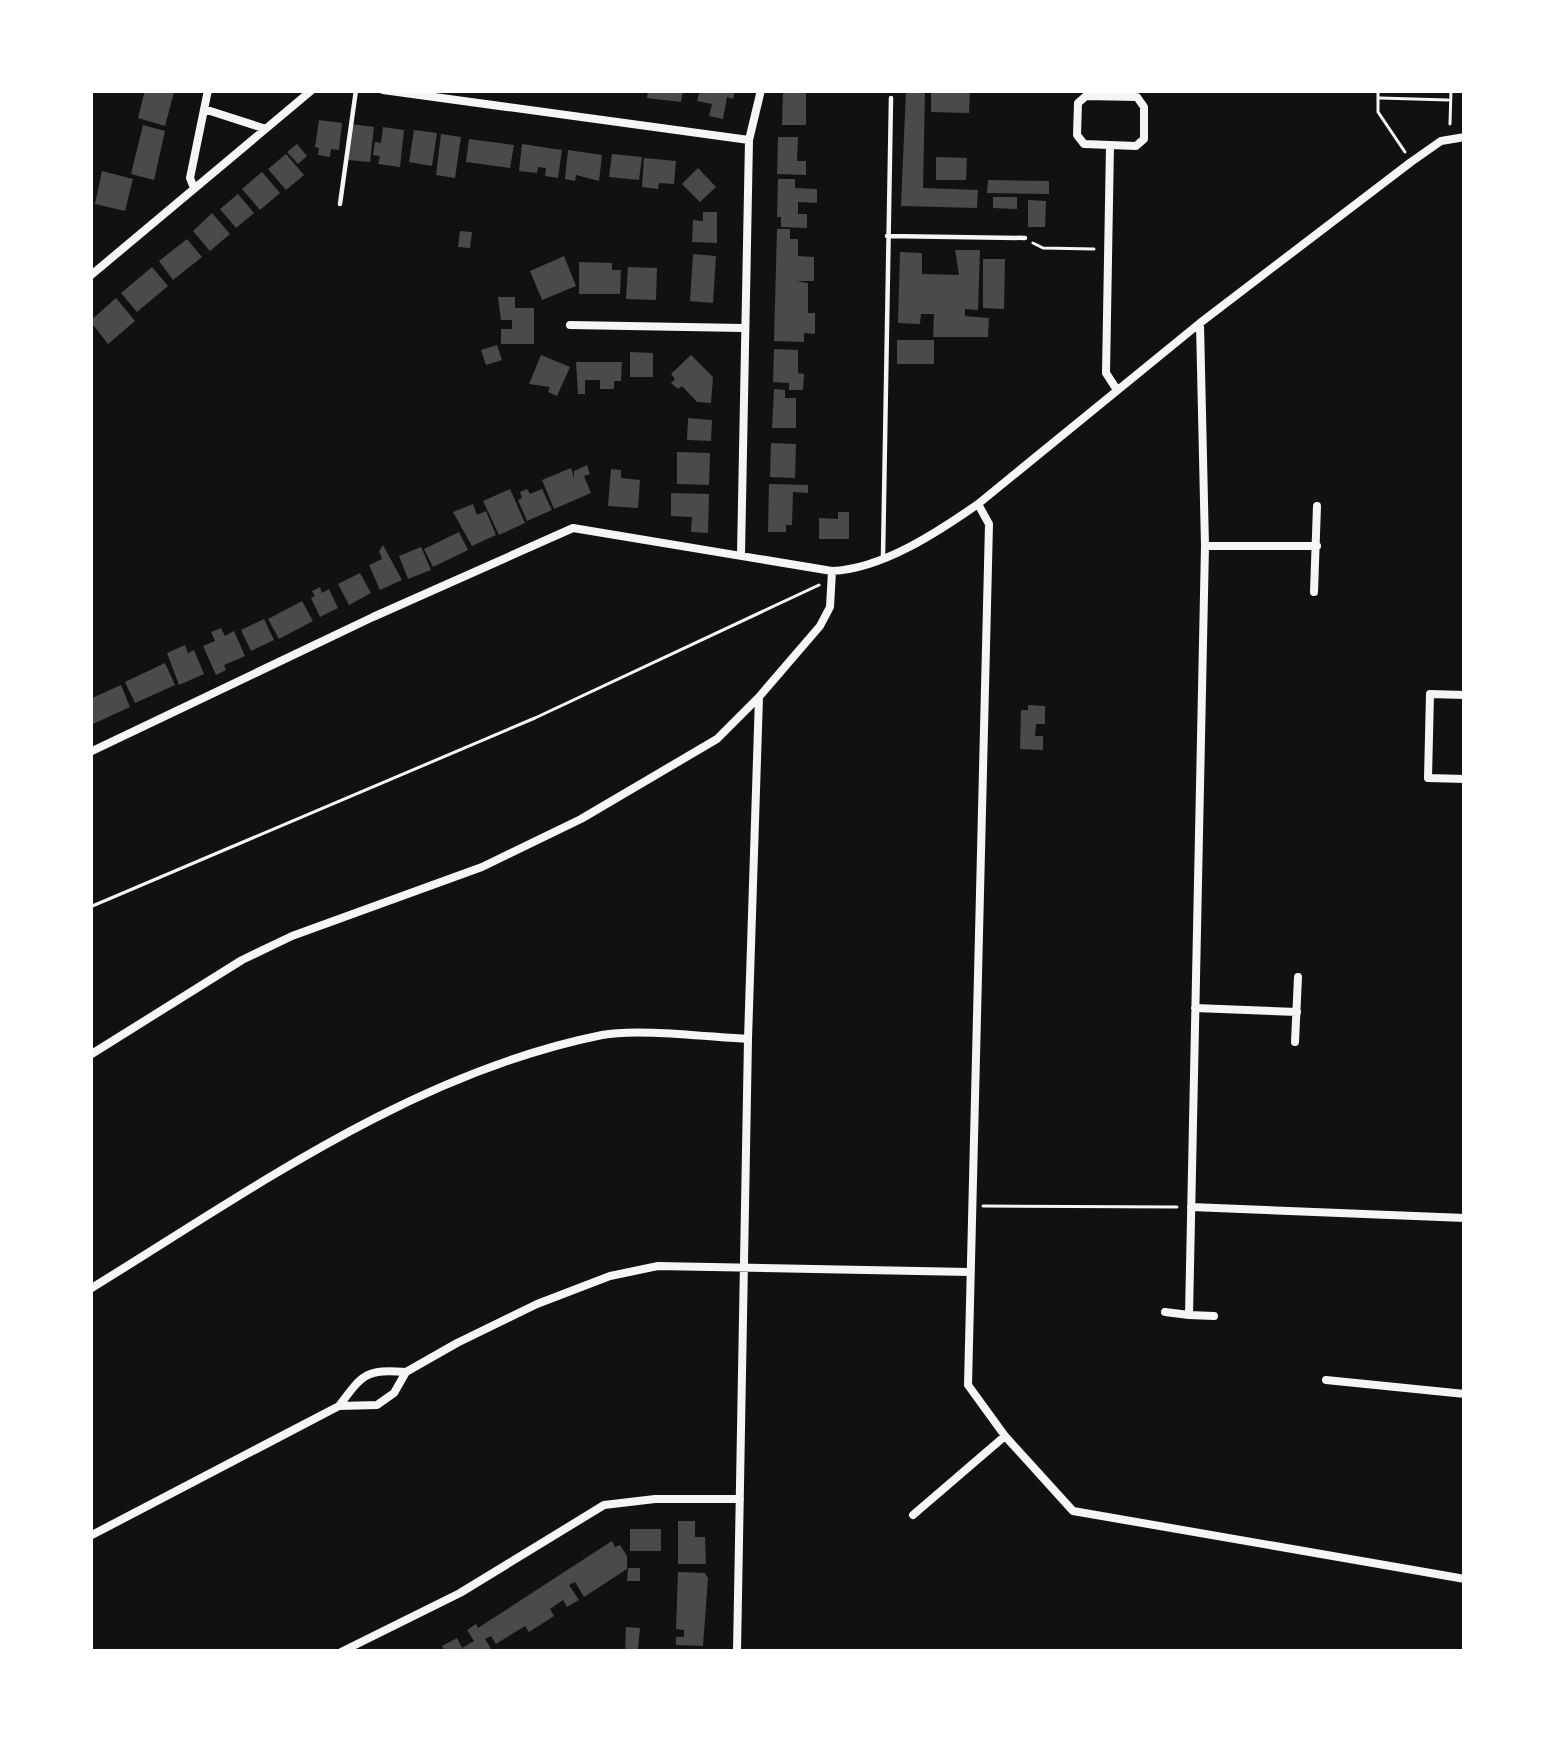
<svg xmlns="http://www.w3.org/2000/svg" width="1555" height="1742" font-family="Montserrat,sans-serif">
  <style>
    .building { fill: #4a4a4a }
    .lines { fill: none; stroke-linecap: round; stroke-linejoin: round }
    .path { stroke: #f5f5f5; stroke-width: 3 }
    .service { stroke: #f5f5f5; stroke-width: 4.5 }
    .minor { stroke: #f5f5f5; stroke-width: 8 }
  </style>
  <rect width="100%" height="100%" fill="#111"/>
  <!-- building -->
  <path class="building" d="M145,90L174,92L165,126L138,118Z
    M648,90H683L681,102L647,98Z
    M700,90H735L733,99L727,97L723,119L709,116L712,104L697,101Z
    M783,90H806V125H782Z
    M906,90H925L923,188L978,190L977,208L901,206Z
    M931,90H970L969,113L931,112Z
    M319,120L342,123L339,150L331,149L330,157L318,155L319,148L315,147Z
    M351,124L374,127L370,162L347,160Z
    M143,125L165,131L154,180L131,174Z
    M383,127L404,130L400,167L378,164L380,156L373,155L375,142L381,143Z
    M414,130L437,133L432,166L409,162Z
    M441,134L461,137L455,178L436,175Z
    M778,137H798L797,161H806V175L777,174Z
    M469,139L514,145L510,168L466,162Z
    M297,144L307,156L298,164L287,152Z
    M522,144L562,150L558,178L545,176L546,168L538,167L537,173L519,171Z
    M568,150L602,155L599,181L576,175L575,181L565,179Z
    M286,154L304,175L286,190L268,169Z
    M612,154L642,157L639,180L609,177Z
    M936,157L967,158L966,180H936Z
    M644,158L676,161L674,184L659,183L658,189L642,187Z
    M698,168L716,187L700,202L682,184Z
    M102,171L133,179L125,211L95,204Z
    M262,172L280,193L260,210L242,189Z
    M778,179H795V188L817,189V203L798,202V214H807V228L781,227V217H777Z
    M988,180L1049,181V194L987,193Z
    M238,194L254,213L236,228L220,209Z
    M993,197H1017V209L993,208Z
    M1028,200L1046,201L1045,227H1028Z
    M703,212H717V243L692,242L693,220L703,221Z
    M212,213L230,234L210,251L193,231Z
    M777,229H790V239H798V256L814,257V281H796L808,283V313H815V334L804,333V342L774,341Z
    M460,231L472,232L470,248L458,247Z
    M187,239L202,257L173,280L159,261Z
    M955,250H980L978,310L965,309V316L989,318L988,337H933L934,314H921L920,324L898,323L900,252L922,253V274L959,275Z
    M693,254L716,256L713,303L690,301Z
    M564,256L576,286L542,300L530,271Z
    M983,259H1005L1004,309L983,308Z
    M579,262L612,263V270H621L620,294H579Z
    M152,267L168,286L137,312L121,293Z
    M628,267L657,268L656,300L626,299Z
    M498,297H515V308H534V344H501V329H512V320H501Z
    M116,298L135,321L108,344L90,321Z
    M897,340H934V364H897Z
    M497,345L502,360L486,365L481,350Z
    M774,349L798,350V373L804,374L803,390H789V383L773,382Z
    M630,352L653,353V377H630Z
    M541,355L570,367L557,396L548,392L550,387L529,384Z
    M691,355L713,377L711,403L697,402L682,386L678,389L671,383L675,379L671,374Z
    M576,362H622L621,381H614V389H600V380H585V394H578Z
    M774,389L785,390V398H796V428H772Z
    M688,418L712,420L711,441L687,440Z
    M771,443L796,444L795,478L770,477Z
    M677,452L710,453L709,485L677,484Z
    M587,465L590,474L584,476L591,493L554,509L542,480L571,468L574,478V471Z
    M611,469L621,470V478L640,480L638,508L608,506Z
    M769,484L808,485V493L793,492L792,525H786V532H768Z
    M510,489L525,523L499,535L483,501Z
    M527,489L530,494L542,489L552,510L527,521L518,500L522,498L520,492Z
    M671,493L709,494L708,533L691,532L692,517L671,516Z
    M473,504L477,515L486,511L496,535L472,546L453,512Z
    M838,512H849V539H819V518L838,519Z
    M459,532L468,550L433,567L424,549Z
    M383,545L402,580L380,590L369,565L382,559L379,551Z
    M421,547L431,570L408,579L399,556Z
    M360,573L371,593L349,605L338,584Z
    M320,587L322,593L329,589L338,608L320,617L311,598L315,596L312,591Z
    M302,601L313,621L279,639L268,619Z
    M264,619L274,640L251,651L241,630Z
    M221,628L225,636L234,631L245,656L224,665L226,670L216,675L203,646L215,641L211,632Z
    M185,645L188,653L194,650L204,674L179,685L167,653Z
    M165,663L175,685L135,703L125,682Z
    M121,685L130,707L93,724L90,699Z
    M1028,705L1045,706V724H1036L1035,736H1043V750L1020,749L1021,710H1028Z
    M678,1521H695V1537H705L706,1564H678Z
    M630,1529H661V1551H630Z
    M612,1541L615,1547L620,1545L627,1556V1569L584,1597L575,1582L569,1585L579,1600L567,1607L563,1600L550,1609L554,1616L529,1632L525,1626L496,1644L491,1636L485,1639L493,1652H464L462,1648L474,1641L467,1630L476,1624L478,1628Z
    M628,1568H640V1581H627Z
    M678,1572L705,1573L708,1578L703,1646L676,1645V1637H684V1630L676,1629Z
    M626,1627L640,1628L638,1649L632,1652H625Z
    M457,1638L462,1648L458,1652H445L442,1646Z"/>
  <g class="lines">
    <!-- path -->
    <path class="path" d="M1378,90V112L1405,152
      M1380,98L1448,100
      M1450,124L1451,90
      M1033,243L1043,248L1094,249
      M90,907L535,718L819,585
      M983,1206L1177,1207"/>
    <!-- service -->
    <path class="service" d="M340,204L356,90
      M887,236L1025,238
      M883,557L891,98"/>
    <!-- minor -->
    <path class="minor" d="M383,90L749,140
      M1086,96L1137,97L1144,107V139L1136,146L1084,144L1077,135L1078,103Z
      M204,109L263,128
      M1110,145L1106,373L1117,390
      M194,188L190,178L208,90
      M90,276L312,90
      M570,325L743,328
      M978,504L989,524L968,1385L1005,1436L1073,1511L1465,1579
      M1205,546H1317
      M741,555L749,140L761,90
      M1314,592L1317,506
      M1465,695L1430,694L1428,778L1465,779
      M90,752L373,617L573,528L832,571C882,569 938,532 978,504L1200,323L1411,162L1441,141L1465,137
      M1195,1008L1297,1012
      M1295,1042L1298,977
      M90,1055L242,960L292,936L482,867L581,819L717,739L758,698
      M1191,1207L1465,1218
      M90,1289C251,1190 413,1073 602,1035C636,1028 709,1037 748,1039
      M1165,1312L1189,1315L1205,546L1200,324
      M1189,1315L1214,1316
      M1326,1380L1465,1394
      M339,1406L377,1405L394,1393L406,1372L457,1343L537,1304L610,1276L658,1266L969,1272
      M913,1515L1005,1436
      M90,1536L339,1406C363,1374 365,1369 406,1372
      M341,1652L460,1593L604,1505L655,1499H740
      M737,1652L748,1039L759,697L820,626L830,607L832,571"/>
  </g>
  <!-- border -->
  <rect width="1555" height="1742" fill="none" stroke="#ffffff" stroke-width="186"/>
</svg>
